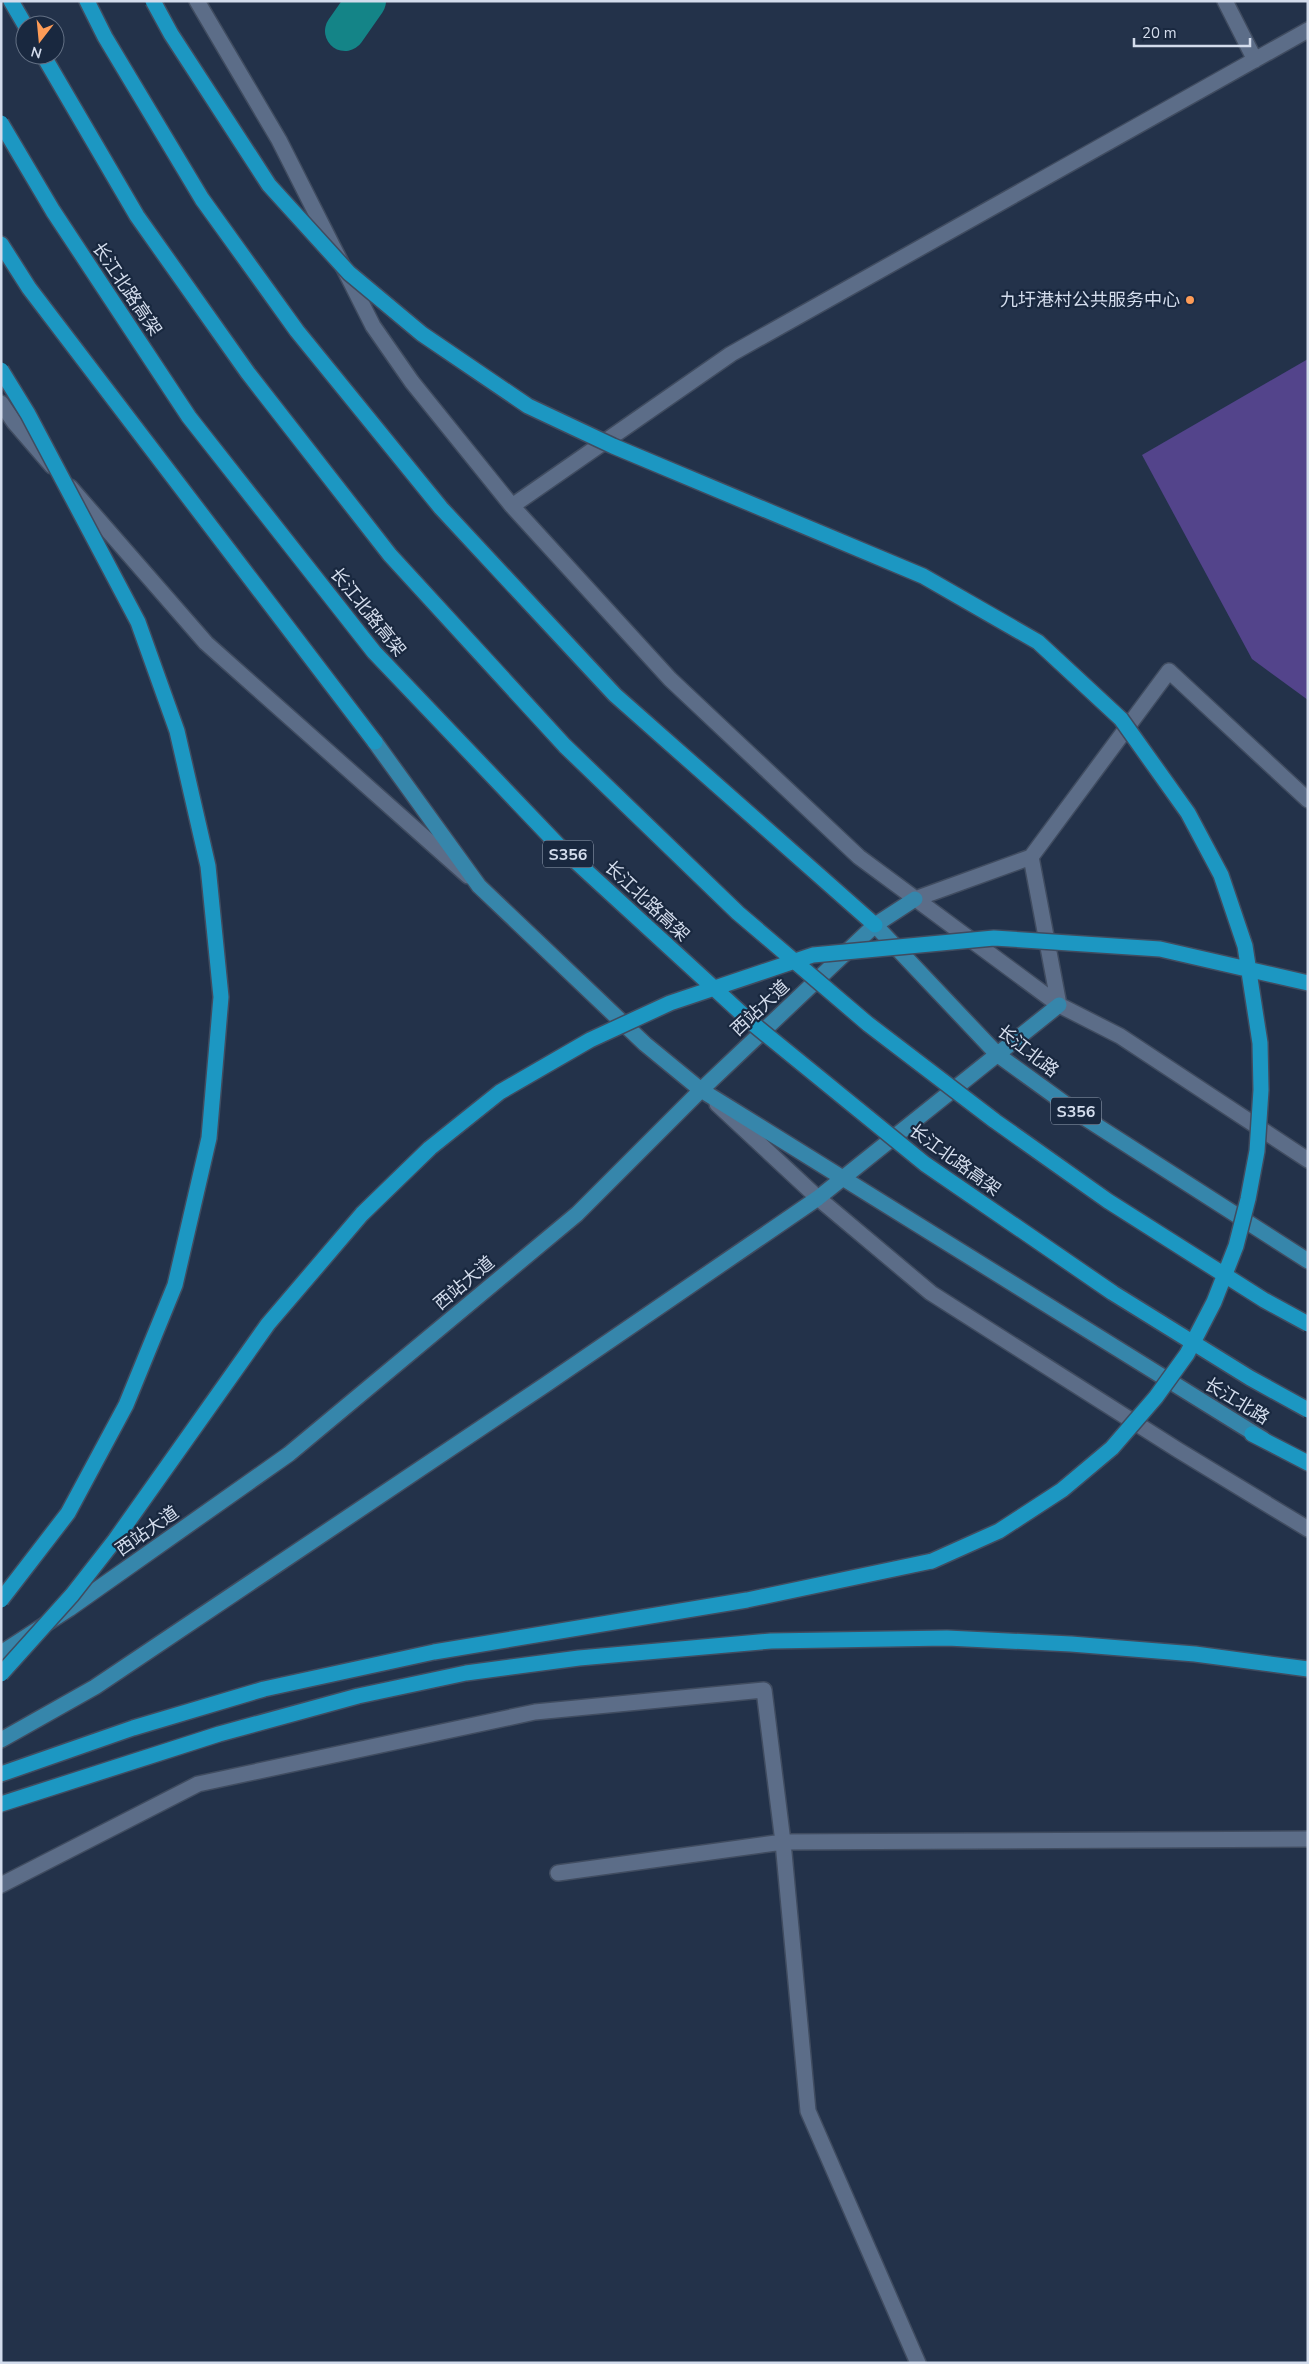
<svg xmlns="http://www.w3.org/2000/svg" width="1309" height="2364" font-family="'Nunito Sans','Noto Sans SC',sans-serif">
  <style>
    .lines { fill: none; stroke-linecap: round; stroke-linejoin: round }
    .canal { stroke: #148487; stroke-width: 40 }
    .building { fill: #53448b }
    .minor-casing { stroke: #404c60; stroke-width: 18 }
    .major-casing { stroke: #404c60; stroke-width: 18 }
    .highway-casing { stroke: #404c60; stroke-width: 18 }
    .minor { stroke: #5c6d88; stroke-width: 15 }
    .major { stroke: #3686ab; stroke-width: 15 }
    .highway { stroke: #1c97c2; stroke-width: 15 }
    .highway-bridge-casing { stroke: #404c60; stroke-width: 18; stroke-linecap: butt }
    .highway-bridge { stroke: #1c97c2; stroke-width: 15 }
    .poi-dot { fill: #fe9c57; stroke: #19283f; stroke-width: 2 }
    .labels { text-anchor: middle; stroke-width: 4.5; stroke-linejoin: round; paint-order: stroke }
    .shield { fill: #19283f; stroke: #9ba6b8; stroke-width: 1 }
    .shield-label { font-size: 16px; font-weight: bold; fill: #d3dcec }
    .street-label { font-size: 18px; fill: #d3dcec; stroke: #19283f }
    .poi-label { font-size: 18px; fill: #d3dcec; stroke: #19283f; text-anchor: end }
  </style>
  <rect width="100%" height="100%" fill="#23324a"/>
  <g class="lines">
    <!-- canal -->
    <path class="canal" d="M345,31L366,1"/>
  </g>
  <!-- building -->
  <path class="building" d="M1308,359V700L1252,659L1142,455Z"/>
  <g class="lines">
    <defs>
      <path id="minor" d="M197,1L279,140L373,326L412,382L512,506L670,679L859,857L1059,1005L1120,1036L1308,1160
        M1225,1L1255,60
        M1,403L14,422L52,466
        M70,487L206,643L468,876
        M512,506L731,354L1308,30
        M1031,857L1059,1005
        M915,899L1031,857L1169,671L1308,800
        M717,1104L818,1198L931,1293L1178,1450L1308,1529
        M558,1873L783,1842L1308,1839
        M1,1885L198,1784L535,1712L764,1690L783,1842L808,2111L918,2363"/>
      <path id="major" d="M375,742L479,886L645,1044L701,1090L1263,1439
        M875,925L998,1055L1085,1118L1308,1261
        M1,1653L69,1609L289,1454L577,1214L701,1090L875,925L915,899
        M1,1740L95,1687L545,1385L818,1198L1059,1005"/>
      <path id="highway" d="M11,1L25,25
        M87,1L105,37L202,199L297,331L441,508L615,695L875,925
        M1,244L29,288L375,742
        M1252,1434L1308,1463
        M1,1774L133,1728L264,1689L434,1652L747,1600L932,1561
        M1,1804L219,1734L358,1696L466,1673L579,1658L771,1641L947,1638L1071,1644L1195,1654L1308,1669"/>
    </defs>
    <!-- minor casing -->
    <use href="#minor" class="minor-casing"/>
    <!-- major casing -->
    <use href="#major" class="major-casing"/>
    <!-- highway casing -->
    <use href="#highway" class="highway-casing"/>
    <!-- minor -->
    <use href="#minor" class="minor"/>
    <!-- major -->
    <use href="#major" class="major"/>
    <!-- highway -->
    <use href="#highway" class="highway"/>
    <defs>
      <path id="highway-bridge" d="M153,1L171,34L269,185L349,273L422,334L528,406L613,446L923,576L1038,642L1121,719L1188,813L1221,875L1245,946L1260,1043L1261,1090L1257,1151L1248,1199L1236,1246L1214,1302L1187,1354L1156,1397L1112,1448L1062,1490L999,1531L932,1561
        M43,55L137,216L248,373L390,555L565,746L738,913L868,1024L995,1121L1108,1201L1264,1300L1308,1324
        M1,123L53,211L189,417L374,652L559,846L752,1023L925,1164L1113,1293L1250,1378L1308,1410
        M1,370L28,414L138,622L177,731L208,866L221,997L209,1138L175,1285L126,1405L68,1513L1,1600
        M1,1674L72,1595L115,1540L268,1324L362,1214L430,1148L500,1092L590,1040L670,1003L813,955L994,938L1160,949L1308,983"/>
    </defs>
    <!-- highway-bridge casing -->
    <use href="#highway-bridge" class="highway-bridge-casing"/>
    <!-- highway-bridge -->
    <use href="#highway-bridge" class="highway-bridge"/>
  </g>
  <!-- markers -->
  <circle class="poi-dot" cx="1190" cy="300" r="5"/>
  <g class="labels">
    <!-- shield labels -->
    <g class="shield">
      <rect x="543" y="840.5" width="50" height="27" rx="4"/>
      <rect x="1051" y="1097.5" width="50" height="27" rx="4"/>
    </g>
    <g class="shield-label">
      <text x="568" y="860">S356</text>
      <text x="1076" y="1117">S356</text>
    </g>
    <!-- street labels -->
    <g class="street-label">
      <text transform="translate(127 289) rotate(56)" y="6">长江北路高架</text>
      <text transform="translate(368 612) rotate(51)" y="6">长江北路高架</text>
      <text transform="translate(647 901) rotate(43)" y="6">长江北路高架</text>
      <text transform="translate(760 1008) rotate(-43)" y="6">西站大道</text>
      <text transform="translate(1028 1051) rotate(38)" y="6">长江北路</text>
      <text transform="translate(955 1160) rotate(36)" y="6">长江北路高架</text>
      <text transform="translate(464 1283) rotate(-40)" y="6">西站大道</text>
      <text transform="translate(1237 1401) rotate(31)" y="6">长江北路</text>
      <text transform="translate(147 1531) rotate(-35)" y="6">西站大道</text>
    </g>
    <!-- poi labels -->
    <g class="poi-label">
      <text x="1180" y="306">九圩港村公共服务中心</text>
    </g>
  </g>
  <!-- border -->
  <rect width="1309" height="2364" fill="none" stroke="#d3dcec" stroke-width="5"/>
  <!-- north arrow -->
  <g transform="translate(40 40) rotate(196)"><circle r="24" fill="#19283f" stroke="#637084"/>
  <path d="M0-4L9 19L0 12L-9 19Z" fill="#fe9c57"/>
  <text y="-8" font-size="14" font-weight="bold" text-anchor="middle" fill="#d3dcec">N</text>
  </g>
  <!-- scale -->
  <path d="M1134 38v8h116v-8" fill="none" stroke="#d3dcec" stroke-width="2.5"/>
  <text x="1142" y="38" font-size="15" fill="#d3dcec" stroke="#19283f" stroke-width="4" paint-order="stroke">20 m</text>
</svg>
